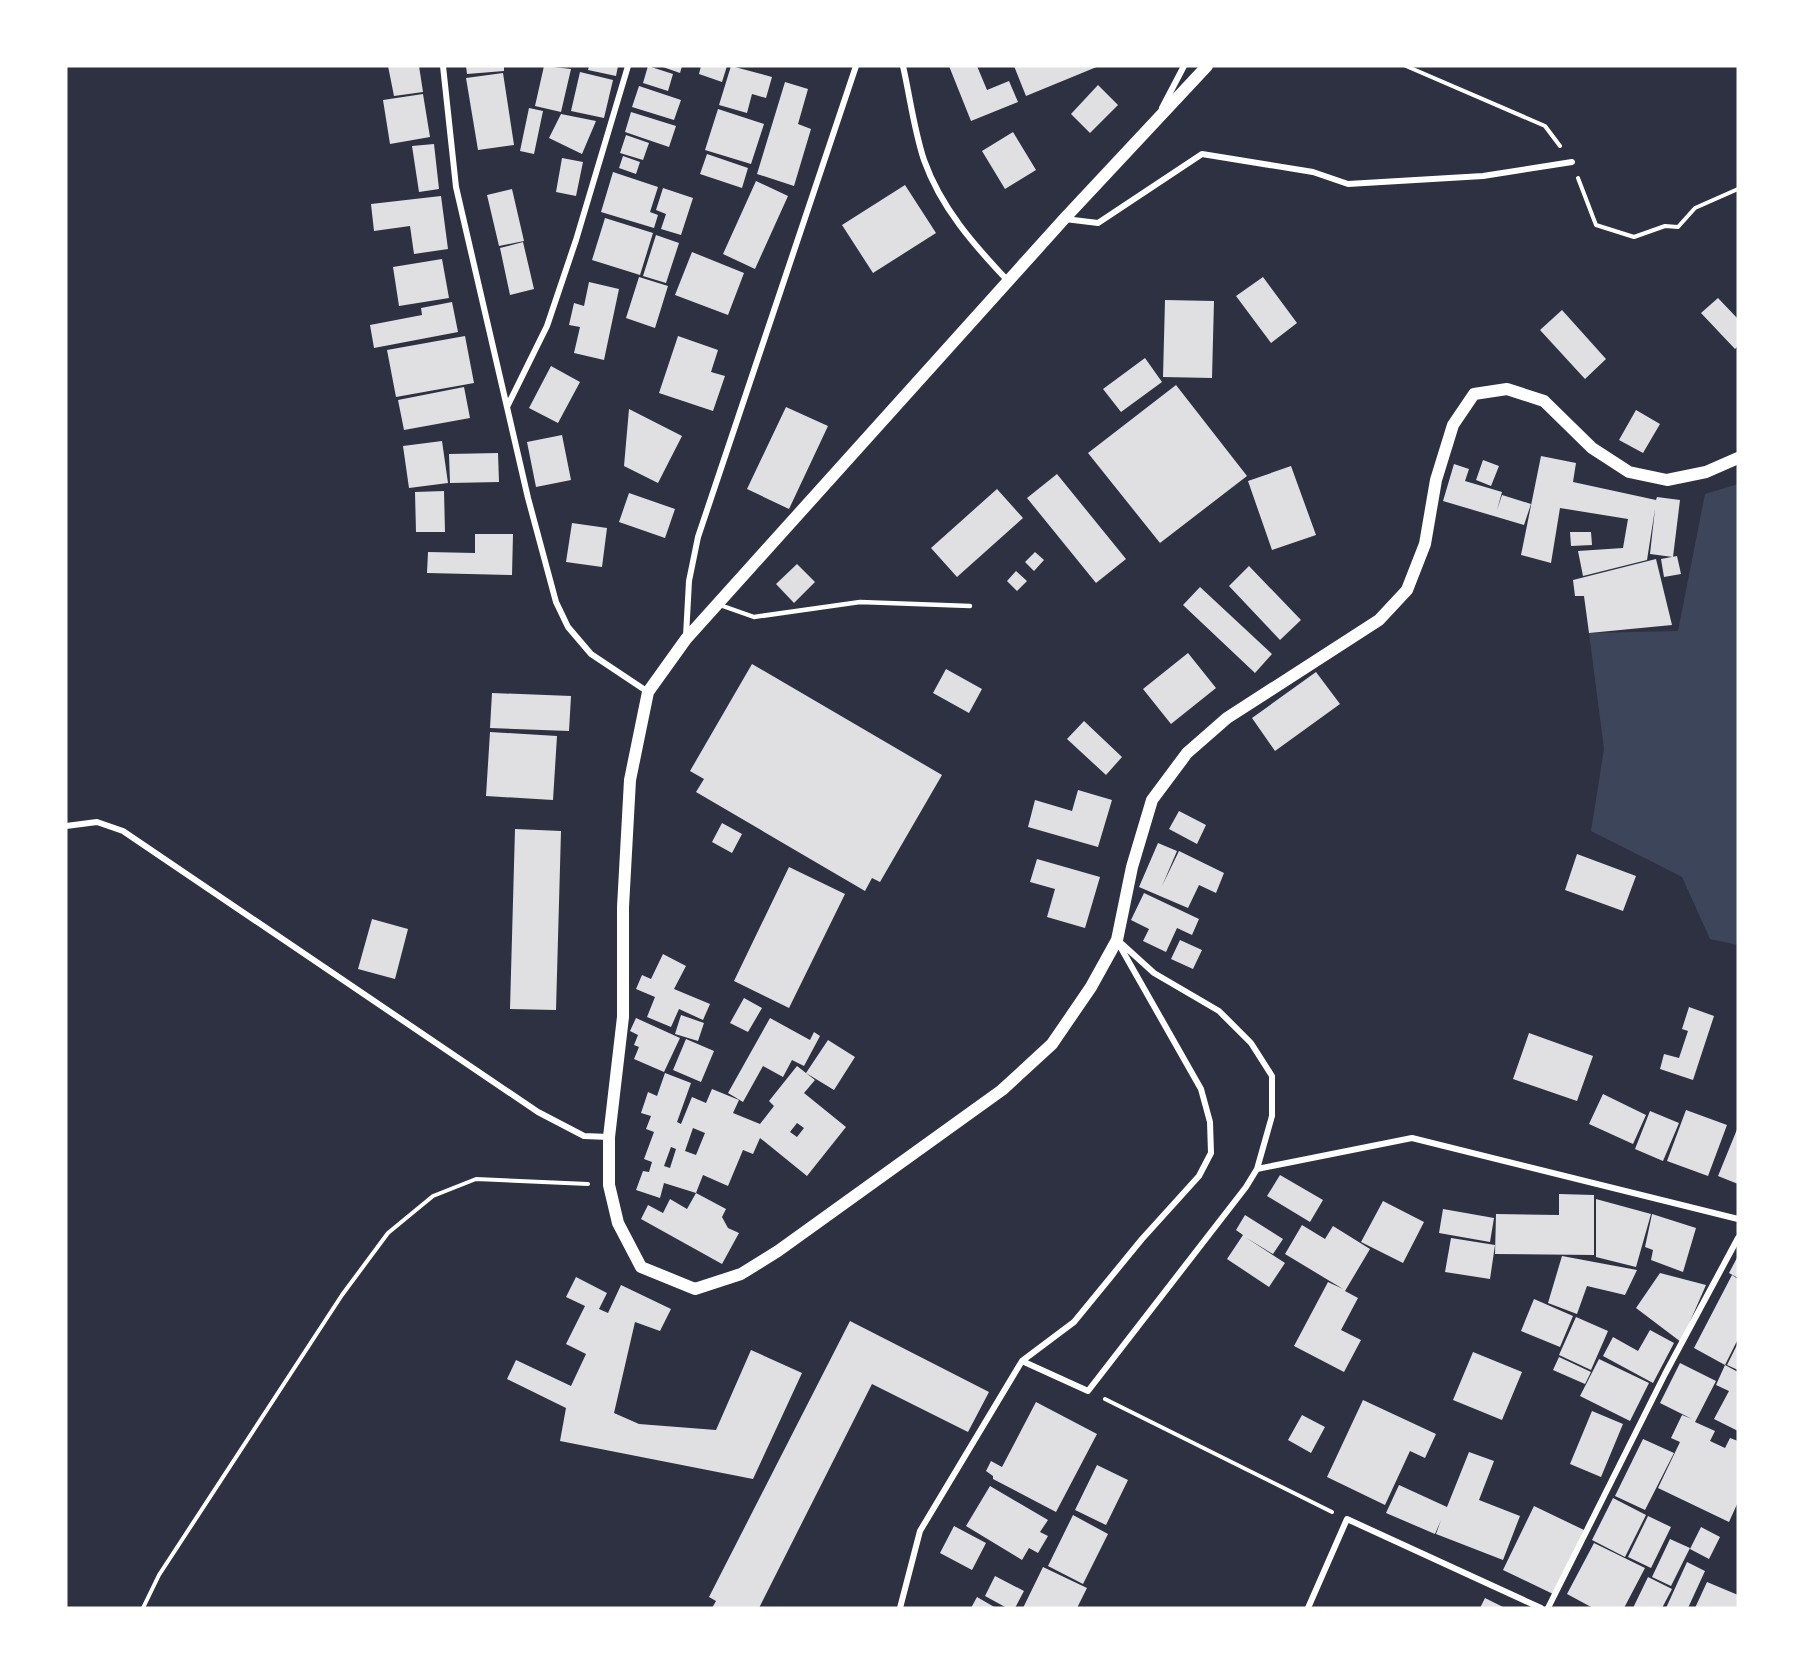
<svg xmlns="http://www.w3.org/2000/svg" width="1804" height="1674" font-family="'Sofia Sans Condensed',sans-serif">
  <style>
    .green { fill: #3c4559 }
    .building { fill: #e0e0e3; fill-rule: evenodd }
    .lines { fill: none; stroke-linecap: round; stroke-linejoin: round }
    .path { stroke: #fff; stroke-width: 4 }
    .service { stroke: #fff; stroke-width: 4.5 }
    .minor { stroke: #fff; stroke-width: 6 }
    .secondary { stroke: #fff; stroke-width: 12 }
  </style>
  <rect width="100%" height="100%" fill="#2d3142"/>
  <!-- green -->
  <path class="green" d="M1738,484V945L1710,939L1682,877L1591,831L1604,749L1589,633L1678,631L1705,494Z"/>
  <!-- building -->
  <path class="building" d="M388,66H419L423,92L394,96Z
    M466,66H504V71L467,74Z
    M544,66L571,69L561,112L535,106Z
    M589,66H618L616,76L588,70Z
    M648,66L673,74L668,91L643,83Z
    M660,66H682L680,73Z
    M701,66H727L722,82L699,74Z
    M731,66L772,77L766,98L752,94L747,113L719,105Z
    M949,66H977L987,90L1009,81L1018,102L971,121Z
    M1014,66H1099L1026,96Z
    M580,72L613,80L604,118L571,111Z
    M503,73L514,145L478,150L466,78Z
    M785,82L808,89L798,124L811,129L794,186L757,174Z
    M1098,85L1118,105L1090,133L1071,114Z
    M639,86L681,100L674,120L632,107Z
    M423,94L430,137L390,144L383,100Z
    M529,108L543,111L534,154L520,151Z
    M718,109L764,124L751,164L705,150Z
    M631,112L676,126L669,147L625,132Z
    M561,114L596,121L582,154L549,138Z
    M1013,132L1036,170L1005,189L982,151Z
    M626,135L649,143L643,160L620,153Z
    M434,144L439,189L419,192L412,146Z
    M707,154L748,168L742,188L700,174Z
    M623,156L640,162L636,174L619,168Z
    M562,158L583,162L576,196L556,192Z
    M613,172L658,187L650,212L658,215L654,228L601,212Z
    M756,181L788,196L755,269L723,254Z
    M905,185L936,233L873,273L842,225Z
    M663,188L693,198L681,235L661,229L666,214L656,210Z
    M512,189L524,241L499,246L487,195Z
    M441,196L448,249L414,254L410,226L374,231L371,204Z
    M605,218L653,233L640,275L592,260Z
    M656,235L679,243L666,283L643,276Z
    M523,242L534,289L510,295L500,248Z
    M692,252L744,273L728,315L675,295Z
    M442,259L449,298L399,306L393,267Z
    M639,277L668,286L655,328L626,318Z
    M1263,277L1297,323L1271,343L1236,296Z
    M589,282L619,289L604,360L574,353L580,327L569,325L574,303L584,306Z
    M1718,298L1738,319V346L1735,349L1701,313Z
    M1165,300L1214,301L1212,378L1163,377Z
    M452,302L458,332L374,348L370,325L422,315L421,308Z
    M1562,310L1606,359L1585,379L1540,330Z
    M465,336L474,383L396,397L387,350Z
    M678,336L718,350L711,372L725,376L713,411L659,393Z
    M1145,358L1162,382L1121,412L1103,389Z
    M551,366L580,382L558,423L529,408Z
    M1176,385L1247,476L1160,543L1088,453Z
    M464,387L470,418L404,430L398,400Z
    M786,407L828,426L789,509L747,489Z
    M629,409L682,436L658,483L624,466Z
    M1636,410L1660,424L1643,453L1619,440Z
    M562,435L571,480L536,487L527,442Z
    M442,441L448,483L409,488L403,446Z
    M498,453L499,482L450,483L449,454Z
    M1541,456L1576,463L1573,482L1656,500L1657,497L1680,500L1673,557L1650,554L1655,509L1647,560L1583,576L1578,551L1623,548L1628,519L1560,508L1551,563L1521,555Z
    M1483,460L1499,466L1491,486L1476,480Z
    M1454,464L1469,469L1465,481L1502,492L1497,510L1502,495L1531,504L1524,525L1443,501Z
    M1291,466L1316,535L1272,550L1248,481Z
    M1057,474L1126,559L1096,583L1027,498Z
    M997,489L1023,518L957,577L931,548Z
    M444,491L445,532H416L415,492Z
    M629,493L675,509L665,538L619,522Z
    M572,523L607,528L602,567L566,562Z
    M1570,532H1591L1592,545L1571,546Z
    M475,534H513L512,575L427,573L428,552L475,553Z
    M1035,552L1044,560L1034,571L1025,562Z
    M1677,556L1681,574L1664,577L1661,559Z
    M1656,559L1672,625L1589,633L1584,596H1575L1573,580Z
    M797,564L815,582L794,603L776,584Z
    M1249,566L1301,620L1280,640L1229,586Z
    M1016,571L1027,581L1017,591L1007,581Z
    M1200,587L1272,654L1255,673L1183,605Z
    M1188,653L1216,688L1171,724L1143,689Z
    M752,664L942,775L880,882L872,878L865,891L696,792L704,779L690,771Z
    M946,669L982,689L969,713L933,693Z
    M1316,672L1340,704L1275,751L1252,718Z
    M492,693L571,696L569,731L490,728Z
    M1084,721L1122,757L1106,775L1067,739Z
    M490,732L557,736L553,800L486,796Z
    M1078,790L1112,800L1098,847L1028,827L1035,800L1072,811Z
    M1179,811L1206,825L1197,844L1169,829Z
    M722,823L742,834L732,853L712,842Z
    M515,829L561,831L556,1010L510,1009Z
    M1158,843L1177,851L1162,886L1179,851L1224,873L1216,893L1199,885L1188,908L1139,887Z
    M1577,854L1636,876L1623,911L1565,890Z
    M1037,859L1100,877L1085,928L1047,917L1055,889L1030,882Z
    M789,867L845,894L789,1008L734,981Z
    M1144,893L1199,919L1192,935L1177,928L1166,952L1143,941L1149,929L1131,920Z
    M372,919L408,929L395,979L358,969Z
    M1180,940L1202,950L1193,969L1171,959Z
    M663,954L686,966L674,989L710,1004L703,1020L679,1009L671,1027L647,1017L655,997L636,989L642,975L651,979Z
    M744,998L762,1008L748,1032L730,1023Z
    M1689,1007L1714,1016L1693,1080L1660,1069L1664,1054L1679,1058L1688,1031L1682,1029Z
    M681,1015L704,1023L698,1041L675,1034Z
    M636,1018L680,1038L664,1072L634,1059L639,1047L634,1045L638,1035L630,1031Z
    M770,1018L810,1040L814,1032L820,1036L804,1066L792,1060L783,1077L763,1066L743,1102L728,1093Z
    M1529,1033L1593,1056L1577,1101L1513,1079Z
    M686,1039L714,1051L701,1082L673,1070Z
    M828,1040L855,1057L834,1090L806,1073Z
    M797,1066L815,1080L804,1093L846,1127L807,1176L760,1138L753,1154L743,1150L728,1186L703,1175L696,1193L726,1209L722,1217L728,1228L739,1233L722,1264L641,1219L648,1205L663,1213L670,1199L687,1209L696,1193L664,1183L660,1198L636,1190L643,1171L649,1172L652,1162L644,1159L654,1132L646,1129L651,1116L641,1113L648,1092L657,1096L665,1073L691,1083L677,1122L681,1124L692,1097L706,1103L712,1089L739,1100L733,1113L760,1124L774,1106L769,1101ZM797,1123L804,1128L797,1137L790,1132ZM693,1128L705,1133L696,1155L685,1151ZM671,1147L676,1149L670,1168L664,1166Z
    M1603,1094L1646,1115L1633,1144L1589,1124Z
    M1686,1110L1727,1125L1708,1176L1667,1161Z
    M1650,1111L1679,1123L1663,1161L1635,1149Z
    M1738,1127V1184L1718,1176Z
    M1280,1175L1323,1200L1310,1222L1267,1196Z
    M1559,1194L1594,1195V1255L1495,1254L1496,1214L1559,1215Z
    M1596,1199L1651,1214L1636,1267L1596,1257Z
    M1383,1201L1424,1222L1403,1263L1361,1242Z
    M1443,1209L1494,1218L1490,1242L1439,1233Z
    M1652,1214L1696,1228L1683,1272L1651,1260L1653,1250L1645,1247Z
    M1245,1215L1283,1239L1273,1254L1245,1237L1285,1263L1269,1287L1227,1259L1243,1235L1236,1230Z
    M1302,1225L1325,1239L1333,1226L1370,1249L1345,1291L1358,1298L1341,1330L1361,1340L1344,1372L1294,1346L1328,1282L1343,1289L1285,1254Z
    M1451,1238L1495,1245L1490,1279L1445,1272Z
    M1562,1256L1637,1270L1625,1295L1587,1286L1577,1314L1548,1303Z
    M1738,1256V1278L1729,1273Z
    M1660,1273L1706,1285L1681,1342L1636,1308Z
    M1732,1275L1738,1279V1339L1725,1365L1694,1348Z
    M576,1277L607,1293L599,1309L608,1313L621,1285L671,1309L660,1331L635,1322L614,1413L639,1424L716,1430L751,1350L802,1373L753,1479L560,1441L566,1408L507,1379L516,1360L571,1386L586,1354L566,1344L585,1306L566,1297Z
    M1534,1299L1573,1316L1560,1347L1521,1331Z
    M1576,1317L1608,1331L1591,1370L1559,1355Z
    M850,1321L989,1392L968,1432L872,1384L759,1608H712L716,1601L709,1597Z
    M1650,1330L1674,1343L1653,1383L1603,1356L1613,1337L1638,1351Z
    M1738,1343V1370L1727,1365Z
    M1473,1352L1522,1372L1502,1420L1453,1400Z
    M1559,1357L1591,1372L1585,1384L1553,1370Z
    M1599,1359L1649,1383L1630,1421L1580,1396Z
    M1680,1363L1716,1381L1695,1422L1715,1431L1710,1441L1725,1448L1730,1438L1738,1441V1502L1729,1522L1658,1488L1680,1442L1671,1438L1682,1415L1692,1419L1660,1403Z
    M1725,1365L1738,1372V1431L1714,1419L1729,1391L1716,1385Z
    M1363,1400L1436,1434L1425,1458L1410,1451L1385,1505L1327,1477Z
    M1036,1402L1097,1434L1056,1512L993,1479V1476L986,1471L991,1461L1002,1467Z
    M1592,1411L1623,1424L1601,1477L1570,1464Z
    M1302,1415L1325,1427L1311,1453L1288,1440Z
    M1643,1439L1674,1453L1645,1510L1615,1496Z
    M1469,1452L1494,1461L1479,1500L1520,1516L1503,1560L1436,1534L1441,1520L1435,1534L1386,1513L1399,1485L1447,1507Z
    M1097,1465L1128,1480L1106,1525L1075,1510Z
    M990,1486L1048,1520L1040,1532L1048,1536L1038,1553L1029,1548L1022,1560L966,1526Z
    M1613,1498L1646,1515L1625,1557L1592,1540Z
    M1534,1506L1584,1530L1553,1594L1503,1570Z
    M1073,1515L1108,1534L1083,1584L1048,1566Z
    M1648,1516L1671,1527L1651,1568L1628,1557Z
    M954,1526L986,1543L972,1570L940,1553Z
    M1701,1527L1720,1537L1709,1559L1690,1549Z
    M1670,1539L1690,1548L1671,1586L1652,1577Z
    M1594,1543L1645,1568L1624,1608H1593L1567,1594Z
    M1687,1562L1705,1571L1688,1608H1666Z
    M1043,1567L1087,1588L1077,1608H1023Z
    M995,1576L1024,1591L1015,1608H1007L985,1596Z
    M1648,1577L1672,1589L1662,1608H1633Z
    M1707,1582L1738,1595V1608H1695Z
    M977,1597L996,1608H971Z
    M1485,1598L1505,1608H1480Z"/>
  <g class="lines">
    <!-- path -->
    <path class="path" d="M1406,66L1545,126L1560,146
      M1578,178L1596,225L1634,237L1665,226L1678,227L1695,208L1738,189
      M1105,1399L1332,1512
      M143,1608L159,1575L342,1295L388,1233L433,1196L476,1179L588,1184"/>
    <!-- service -->
    <path class="service" d="M720,605L754,617L860,602L970,606"/>
    <!-- minor -->
    <path class="minor" d="M443,66L456,187L528,498L556,602L568,627L591,654L648,692
      M903,66C910,97 914,130 924,160C941,208 974,245 1008,281
      M1162,108L1184,66
      M1065,219L1098,223L1202,154L1313,172L1348,184L1483,176L1572,162
      M507,407L547,326L576,240L628,66
      M686,636L689,581L698,537L856,66
      M66,826L97,822L123,831L538,1112L584,1136L609,1137
      M1257,1169L1412,1138L1738,1219
      M1022,1361L1088,1391L1246,1187L1257,1169L1272,1116V1076L1251,1043L1219,1011L1154,973L1122,944
      M900,1608L920,1531L1022,1361L1074,1322L1142,1239L1199,1176L1211,1153L1210,1122L1201,1089L1117,941
      M1308,1608L1347,1519L1541,1608
      M1548,1608L1665,1374L1738,1238"/>
    <!-- secondary -->
    <path class="secondary" d="M1207,66L1064,219L686,639L648,692L630,780L623,907V1017L609,1137V1185L618,1223L641,1267L695,1289L741,1274L778,1251L1002,1090L1052,1044L1091,987L1117,940L1132,867L1152,800L1187,753L1227,718L1379,620L1407,590L1425,544L1436,480L1453,425L1474,394L1507,389L1544,401L1592,448L1629,472L1667,480L1706,472L1738,458"/>
  </g>
  <!-- border -->
  <rect width="1804" height="1674" fill="none" stroke="#ffffff" stroke-width="135"/>
</svg>
